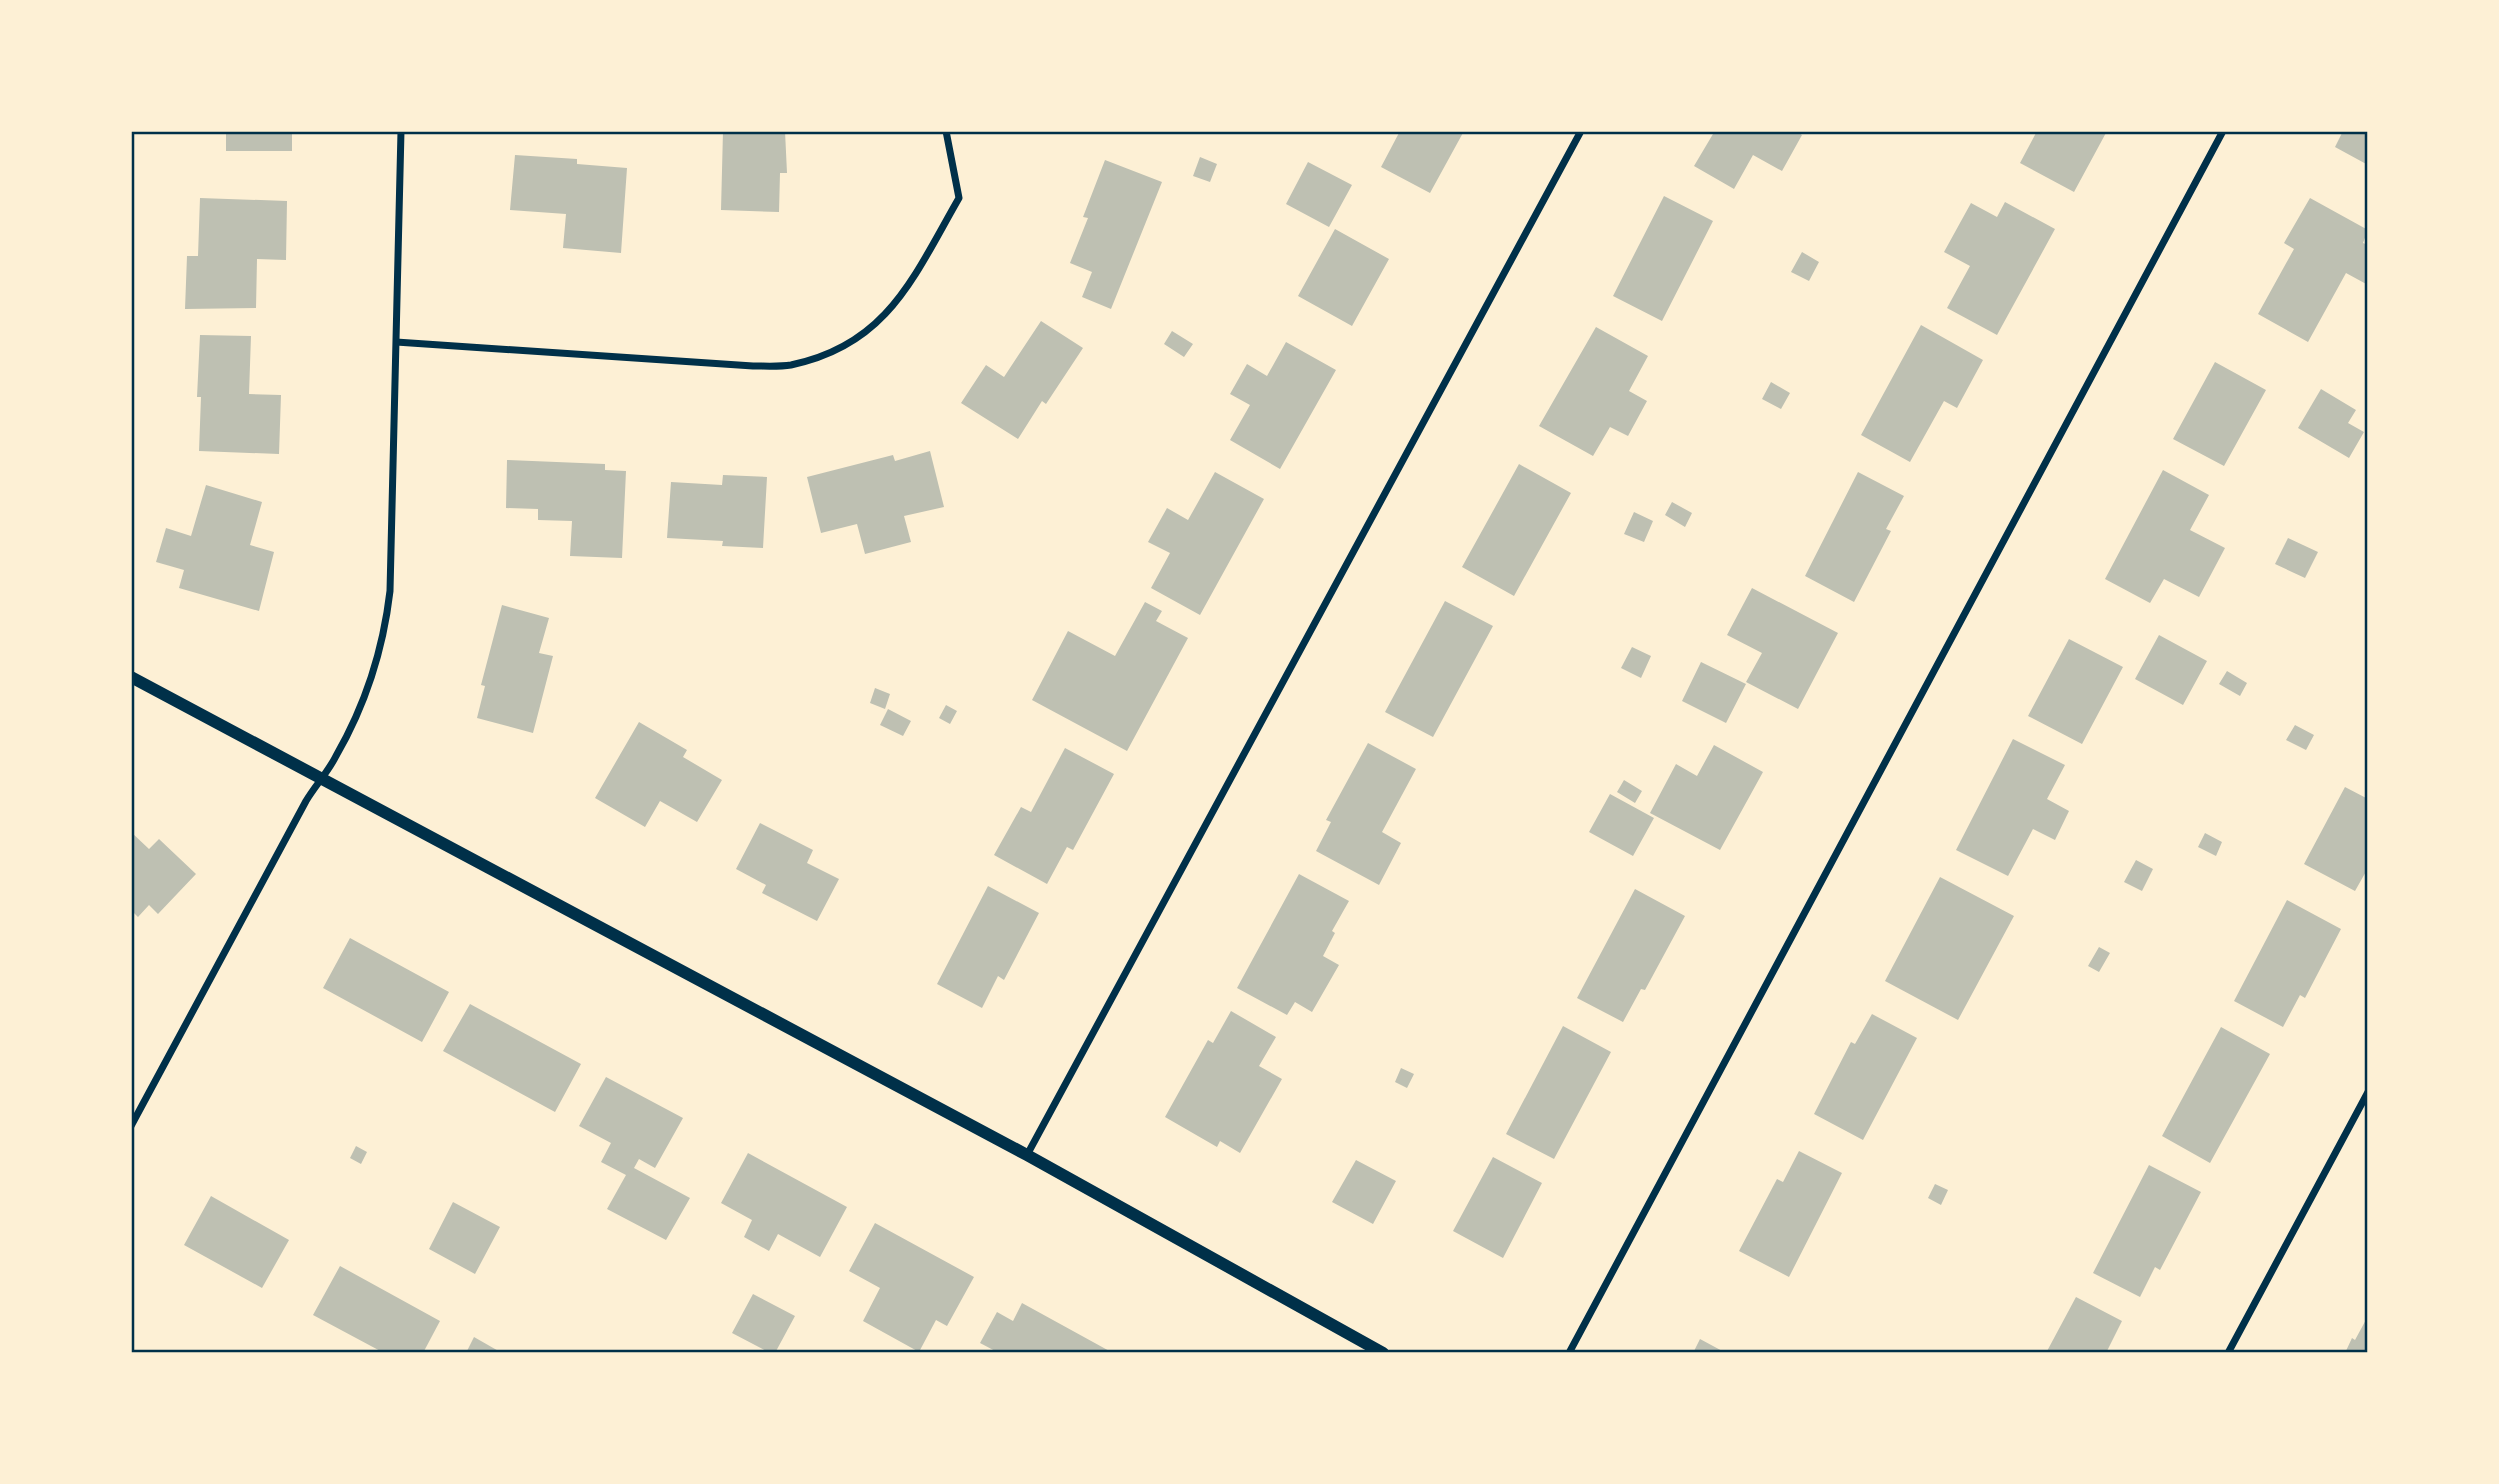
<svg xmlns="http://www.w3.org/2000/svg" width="2499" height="1484" font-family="'Fira Sans',sans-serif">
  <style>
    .building { fill: #bec0b2 }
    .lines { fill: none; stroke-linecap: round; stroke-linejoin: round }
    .minor { stroke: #003049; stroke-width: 7 }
    .tertiary { stroke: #003049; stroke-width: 12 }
    .neatline { fill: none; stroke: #003049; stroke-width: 2.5 }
  </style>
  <rect width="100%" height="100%" fill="#fdf0d5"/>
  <!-- building -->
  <path class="building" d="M226,131H292V151H226Z
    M723,131H785L787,173H780L779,212L721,210Z
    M1400,131H1464L1430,193L1381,167Z
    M1708,131H1796L1802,135L1782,171L1753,155L1734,189L1694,166L1713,134Z
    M2037,131H2107L2074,192L2020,163Z
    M2343,131H2368V165L2335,147Z
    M515,155L577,159V164L627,168L621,253L563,248L566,214L510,210Z
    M1200,157L1217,164L1210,182L1193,176Z
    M1105,160L1162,182L1111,309L1082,297L1092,272L1070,263L1088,218L1083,217Z
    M1308,162L1352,185L1329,227L1286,204Z
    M1664,196L1713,221L1662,321L1613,296Z
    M200,198L287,201L286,260L257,259L256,308L185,309L187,256H198Z
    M2310,198L2368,230L2363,243L2368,245V285L2346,273L2308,342L2258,314L2294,249L2284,243Z
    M2005,202L2055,229L1997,335L1947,308L1970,266L1944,252L1971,203L1997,217Z
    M1335,229L1389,259L1352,326L1298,296Z
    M1802,252L1819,262L1809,281L1791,272Z
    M1041,321L1083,348L1046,404L1042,401L1018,439L961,403L986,365L1004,377Z
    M1921,325L1983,360L1957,408L1944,401L1910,462L1861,435Z
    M1596,327L1648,356L1629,391L1647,401L1628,436L1610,427L1593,456L1539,426Z
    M1172,331L1193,344L1184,357L1164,344Z
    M200,335L251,336L249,394L281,395L279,454L199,451L201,397H197Z
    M1286,342L1336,370L1280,469L1230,440L1250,405L1230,394L1247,364L1267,376Z
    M2215,362L2266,390L2224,466L2173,439Z
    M1771,382L1790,393L1781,409L1762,399Z
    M2321,389L2356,410L2348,423L2364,432L2349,458L2298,428Z
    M930,451L944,507L904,516L911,542L865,554L857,524L821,533L807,477L893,455L895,461Z
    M507,460L605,464V470L626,471L622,558L570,556L572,521L538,520V509L506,508Z
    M1519,464L1571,493L1514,596L1462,567Z
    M2163,470L2209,495L2190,530L2225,548L2199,597L2164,579L2150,603L2105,579Z
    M1215,472L1264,499L1200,615L1151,588L1170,553L1148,542L1167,508L1188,520Z
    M1858,472L1904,496L1886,529L1891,531L1854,602L1805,576Z
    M723,475L767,477L763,548L722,546L723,541L667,538L671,482L722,485Z
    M206,485L262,502L250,545L274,552L259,611L179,588L184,570L156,562L166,528L191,536Z
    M1672,502L1692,513L1685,527L1665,515Z
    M1634,512L1653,521L1644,542L1624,534Z
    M2288,538L2318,552L2305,578L2275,564Z
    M1752,588L1838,633L1798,709L1746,682L1762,653L1727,635Z
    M1445,601L1493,626L1433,737L1385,712Z
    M1145,602L1162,611L1156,621L1188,638L1127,751L1032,700L1068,631L1115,656Z
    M502,605L549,618L539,653L553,656L533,733L477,718L485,686L481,685Z
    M2159,635L2207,661L2183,705L2135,679Z
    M2069,639L2123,667L2082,744L2028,716Z
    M1632,647L1651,656L1641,678L1621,668Z
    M1701,662L1746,684L1726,723L1682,701Z
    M2227,671L2247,683L2240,696L2219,684Z
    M875,688L890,694L885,709L870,703Z
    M946,705L957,711L950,724L939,718Z
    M888,709L911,721L903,736L880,725Z
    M639,722L687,750L683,757L722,780L697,822L660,801L645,827L595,798Z
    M2295,725L2314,735L2306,750L2286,740Z
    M2013,739L2065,765L2047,799L2069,811L2055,840L2033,829L2008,876L1956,850Z
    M1368,743L1416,769L1382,832L1401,843L1379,885L1316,851L1331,822L1326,820Z
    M1714,745L1763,772L1720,850L1650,813L1676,764L1697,776Z
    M1065,748L1114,774L1073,850L1067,847L1047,884L994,855L1021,807L1031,812Z
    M1624,780L1642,791L1635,803L1617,792Z
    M2345,787L2368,799V868L2355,891L2304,864Z
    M1610,794L1654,818L1633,856L1589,832Z
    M760,823L813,850L807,863L839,879L817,921L762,893L766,885L736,869Z
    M131,832L149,849L159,839L196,874L158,914L149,905L138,917L131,910Z
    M2205,833L2222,842L2216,856L2198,847Z
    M2136,860L2153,869L2142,891L2124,882Z
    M1299,874L1349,901L1332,931L1335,933L1323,956L1339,965L1312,1012L1295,1002L1287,1015L1237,988Z
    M1940,877L2014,916L1958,1020L1885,981Z
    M988,886L1039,913L1004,980L998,976L982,1008L937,984Z
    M1635,889L1685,916L1645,990L1641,989L1623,1022L1577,998Z
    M2287,900L2341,929L2305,998L2300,995L2283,1027L2234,1001Z
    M350,938L449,992L422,1042L323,988Z
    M2099,947L2110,953L2099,972L2088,966Z
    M470,1004L581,1064L555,1112L443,1051Z
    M1231,1011L1276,1037L1259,1066L1282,1079L1240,1153L1220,1141L1217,1147L1165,1117L1208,1040L1213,1043Z
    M1872,1014L1917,1038L1863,1140L1814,1114L1851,1042L1855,1044Z
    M1563,1026L1611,1052L1554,1159L1506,1134Z
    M2221,1027L2270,1054L2210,1163L2162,1136Z
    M1401,1068L1414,1074L1407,1088L1395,1082Z
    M606,1077L683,1118L655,1168L639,1159L634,1168L690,1198L666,1240L607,1209L626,1175L601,1162L611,1143L579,1126Z
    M356,1146L367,1152L361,1164L350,1158Z
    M1799,1151L1842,1173L1789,1277L1739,1251L1777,1179L1783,1182Z
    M748,1153L847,1207L820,1257L778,1234L769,1251L744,1237L752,1220L721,1203Z
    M1493,1157L1542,1183L1503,1258L1453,1231Z
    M1356,1160L1396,1181L1373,1224L1332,1202Z
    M2149,1165L2201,1192L2160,1270L2155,1267L2140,1297L2093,1273Z
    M1935,1184L1948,1190L1941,1205L1928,1198Z
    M211,1196L289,1240L262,1288L184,1245Z
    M453,1202L500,1227L475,1274L429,1249Z
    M875,1223L974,1277L947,1326L936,1320L919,1352L863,1321L880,1288L849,1271Z
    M340,1266L440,1321L423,1353H384L313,1315Z
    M753,1294L795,1316L775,1353H770L732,1333Z
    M2076,1297L2122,1321L2106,1353H2046Z
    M1022,1303L1113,1353H999L980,1343L997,1312L1013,1321Z
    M2368,1316V1353H2345L2352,1338L2355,1340Z
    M474,1337L502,1353H466Z
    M1700,1339L1726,1353H1693Z"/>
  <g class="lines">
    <!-- minor -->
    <path class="minor" d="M396,342L753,366C765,366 779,367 791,365C888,345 914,276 959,198L946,131
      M131,1126L306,801C315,786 328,772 336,756C366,704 383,651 390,591L401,131
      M1027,1155L1581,131
      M1569,1353L2223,131
      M2228,1353L2368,1092"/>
    <!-- tertiary -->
    <path class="tertiary" d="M131,677L1027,1155L1383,1353"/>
  </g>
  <!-- border -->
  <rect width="2499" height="1484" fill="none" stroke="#fdf0d5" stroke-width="266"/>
  <rect x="133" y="133" width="2233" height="1218" class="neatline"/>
</svg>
